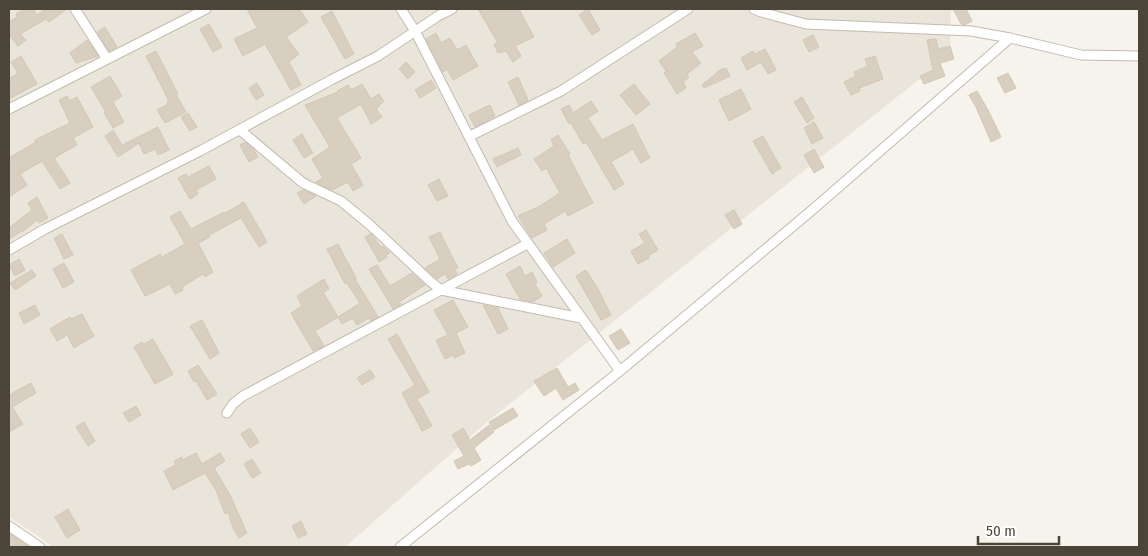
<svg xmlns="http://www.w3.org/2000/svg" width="1148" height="556" font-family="'Fira Sans Condensed',sans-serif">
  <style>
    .residential { fill: #eae5da }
    .building { fill: #d8cfc1; stroke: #d3c7b4 }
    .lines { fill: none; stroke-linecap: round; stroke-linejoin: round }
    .street-casing { stroke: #c2bbae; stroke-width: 11 }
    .street { stroke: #fff; stroke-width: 9 }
  </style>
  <rect width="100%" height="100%" fill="#f6f3ec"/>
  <!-- residential -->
  <path class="residential" d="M9,9H951L950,55L488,421L345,547H52L41,538L9,517Z"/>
  <!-- building -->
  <path class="building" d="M25,9H33L37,15L46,9H67L49,22L46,19L20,34L26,40L18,46L9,35V22L17,17L16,14Z
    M247,9H299L308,22L286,37L299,54L289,62L301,85L291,90L265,44L243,56L234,39L257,28Z
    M478,9H519L534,37L515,46L521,56L513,62L506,51L498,53L494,44L498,43Z
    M588,9L600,30L592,35L579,15Z
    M953,9H966L972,21L965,25L961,24Z
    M332,11L354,54L345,59L321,17Z
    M209,24L222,47L213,52L200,29Z
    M105,27L117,47L109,51L97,32Z
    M436,33L441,43L450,38L457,50L466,45L478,66L453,80L447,69L443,72L426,39Z
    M695,33L703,46L692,52L701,63L687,74L689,77L683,82L686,88L677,94L664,73L666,71L659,61L677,47L676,44Z
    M813,35L819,47L809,52L803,40Z
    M936,39L938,49L950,46L954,59L940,63L945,76L924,84L920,76L933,70L927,40Z
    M87,40L98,56L76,63L70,53Z
    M765,49L776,70L768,74L761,62L747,70L741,58L753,51L755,54Z
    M156,51L178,94L176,95L186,112L165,123L157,110L168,104L167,102L169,101L146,56Z
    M21,56L37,84L9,99V78L18,74L11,62Z
    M875,56L883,79L859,88L860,91L851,95L844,82L856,76L854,72L868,66L865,59Z
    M406,62L415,72L408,79L399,69Z
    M726,68L730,76L704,88L702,85L720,70Z
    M1008,73L1016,88L1005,93L997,78Z
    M110,76L122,96L113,102L124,122L113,128L104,113L106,112L91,87Z
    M518,77L528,100L519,105L508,82Z
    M431,80L436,88L420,98L415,90Z
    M257,83L264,95L256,100L249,88Z
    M362,84L371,99L379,94L384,101L376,109L382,117L371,124L361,104L337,118L361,158L351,164L363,185L353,191L348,182L332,190L316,182L323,178L312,159L330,147L305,105L338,92L337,91L348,85L351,90Z
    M634,84L650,104L636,115L620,95Z
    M741,89L751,109L729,121L719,100Z
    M977,91L988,110L1001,137L991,142L976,107L969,95Z
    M67,96L69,101L77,97L93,127L73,138L77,145L54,158L70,183L60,189L42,161L20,174L27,185L9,197V158L36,142L35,140L70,123L59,100Z
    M802,97L814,118L807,123L794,102Z
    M591,101L598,111L588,118L602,140L633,124L650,158L641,163L633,149L611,162L624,184L614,190L586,142L583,144L571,123L569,124L561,109L569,105L573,113Z
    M490,105L495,116L475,127L469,115Z
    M188,113L197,127L190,131L181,117Z
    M814,122L823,138L812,144L804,128Z
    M158,127L169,150L158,155L155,149L144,154L139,143L118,157L105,136L113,130L122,145Z
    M302,134L313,153L304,158L293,140Z
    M558,135L570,154L568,155L593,203L568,216L565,211L544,224L547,230L532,238L518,216L540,206L560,193L546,168L542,171L534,159L554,146L551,140Z
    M763,136L781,168L772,174L753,141Z
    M245,142L254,150L258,157L249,162L240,145Z
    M518,148L521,155L497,167L493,159Z
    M814,149L824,167L814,173L804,155Z
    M209,166L216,179L196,190L198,194L190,199L178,178L186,174L188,177Z
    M439,179L448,196L437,201L428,185Z
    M303,190L316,196L304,204L297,193Z
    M37,197L48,218L39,223L37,220L22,232V231L9,239V228L32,210L28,203Z
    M244,202L267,242L259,247L241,218L209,235L210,237L198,243L213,272L205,277L203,274L182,287L183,290L175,294L170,284L145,296L131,270L160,254L162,257L185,244L170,217L180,211L191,229L224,212L225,213Z
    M734,210L742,224L734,229L725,215Z
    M646,230L658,250L648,256L649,258L638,264L631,251L645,243L639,234Z
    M440,232L458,268L455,269L457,274L448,279L445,274L437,279L425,268L440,259L429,237Z
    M62,234L73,255L64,259L54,238Z
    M371,234L381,247L383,246L390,253L386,255L387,257L379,262L365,237Z
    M567,239L575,253L553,267L544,253Z
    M338,244L356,278L355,279L378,317L371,321L369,318L357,325L353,318L342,324L338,317L360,303L347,283L345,284L327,249Z
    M19,259L25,270L15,276L9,265Z
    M64,263L74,282L63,288L53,269Z
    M377,265L390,286L412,273L425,285L399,302L401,304L393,309L369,269Z
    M520,266L525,276L532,272L537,282L535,284L542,296L533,302L520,299L506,274Z
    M32,270L36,276L15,290L10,283Z
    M586,270L598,289L611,315L601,320L576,276Z
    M324,279L329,289L323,292L338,317L315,331L324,346L313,351L291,313L302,306L297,296Z
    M453,300L468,327L456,333L465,353L454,358L453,355L445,359L436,340L448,335L434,310Z
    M35,305L40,315L24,324L19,313Z
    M483,305L498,308L508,329L498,334Z
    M82,314L94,336L74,348L67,335L57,341L50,329L70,317L71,319Z
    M202,320L219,353L210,359L190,326Z
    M621,329L630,343L618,350L609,336Z
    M397,334L429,392L417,399L432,426L422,431L402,393L415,385L388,339Z
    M153,339L173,374L155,384L134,347L142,342L144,344Z
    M198,365L217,394L207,400L196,381L194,382L188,371Z
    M557,368L568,387L575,383L579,390L563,400L556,388L544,396L534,381Z
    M370,370L375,377L362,385L357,378Z
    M31,383L36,393L12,407L23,424L9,432V395Z
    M136,406L141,415L129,422L123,413Z
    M513,408L518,416L494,430L489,422Z
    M84,422L95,441L88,446L76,427Z
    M489,425L494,432L474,448L481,460L471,466L469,464L458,469L454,461L464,456L452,435L463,428L470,440Z
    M250,428L259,442L250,448L241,434Z
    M196,453L202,464L220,453L225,461L214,468L230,495L247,533L239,538L233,528L228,512L225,514L216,490L205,473L173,490L164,471L176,465L174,461L182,457L183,460Z
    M252,459L261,473L252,478L244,464Z
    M68,509L80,530L67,538L55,517Z
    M301,521L307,534L298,538L292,526Z
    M9,533L29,547H9Z"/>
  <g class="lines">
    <defs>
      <path id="street" d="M75,9L107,59
        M401,9L415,31L512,221L620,371
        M754,9L761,12L806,24L971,31L1010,38L1081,55L1139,56
        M9,109L206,9
        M240,130L303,183L341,201L370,225L431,282L441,290L581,318
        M470,136L561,91L688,9
        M9,250L45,229L200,151L331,80L378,56L438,16L452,9
        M227,413L233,404L243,396L527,244
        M9,526L40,547
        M400,547L620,371L811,211L1010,38"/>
    </defs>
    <!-- street casing -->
    <use href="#street" class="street-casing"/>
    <!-- street -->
    <use href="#street" class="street"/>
  </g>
  <!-- border -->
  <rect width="1148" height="556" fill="none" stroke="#4b4439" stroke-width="20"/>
  <!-- scale -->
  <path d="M978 536v8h81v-8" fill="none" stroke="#4b4439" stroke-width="2.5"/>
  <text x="986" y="536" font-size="15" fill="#4b4439" stroke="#ffffff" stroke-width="4" paint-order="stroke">50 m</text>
</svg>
